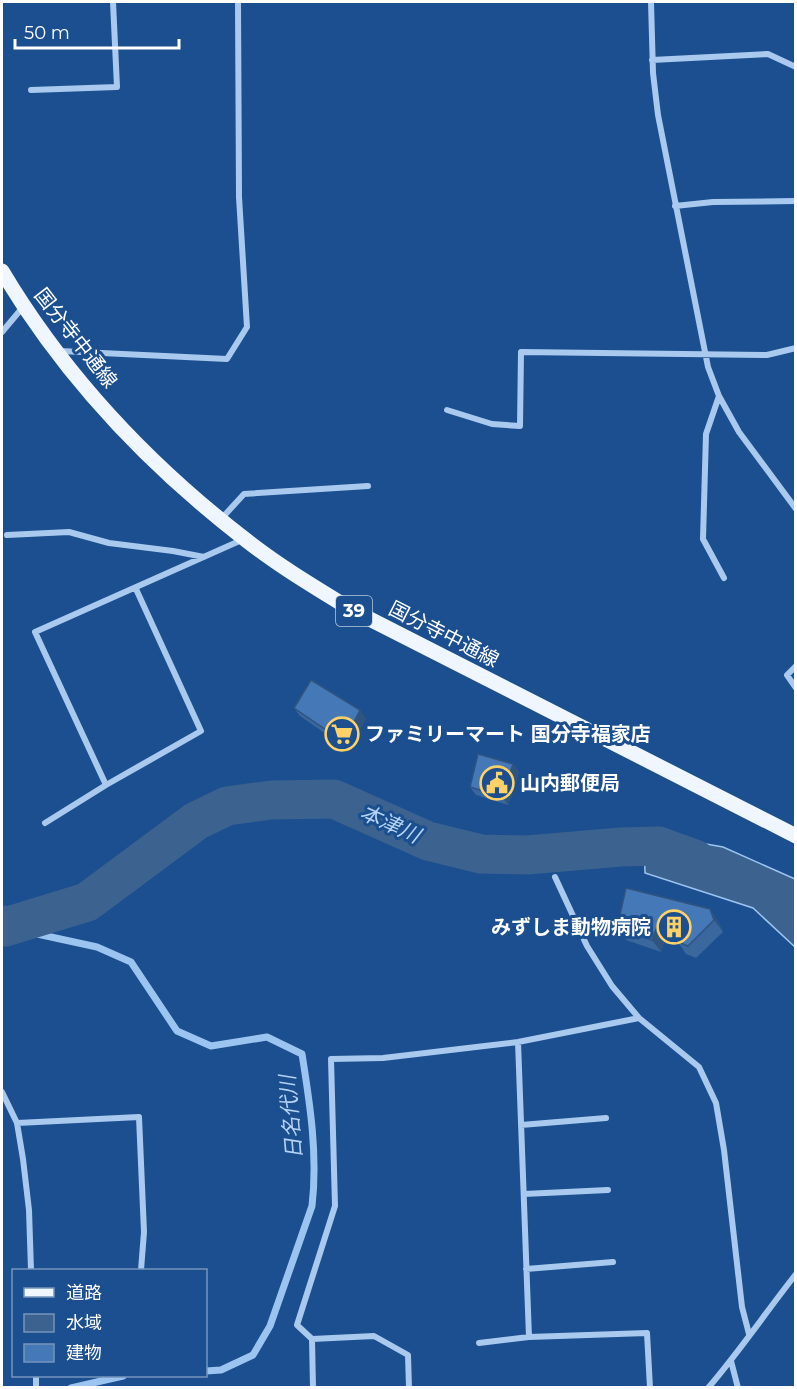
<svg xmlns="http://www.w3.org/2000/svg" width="797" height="1389" font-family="Montserrat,'Noto Sans JP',sans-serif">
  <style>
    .water { fill: #3c6290; stroke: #9cc4f0; stroke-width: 1.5 }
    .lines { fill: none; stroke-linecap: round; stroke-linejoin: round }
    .stream { stroke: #9cc4f0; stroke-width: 7 }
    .river { stroke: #3c6290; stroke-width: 39 }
    .street { stroke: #a9c9ee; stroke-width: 6 }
    .primary { stroke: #f0f6ff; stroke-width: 15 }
    .wall { fill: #3a679d }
    .shaded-wall { fill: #305480 }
    .building { fill: #4478b7; stroke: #305480; stroke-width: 1.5 }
    .labels { text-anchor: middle; stroke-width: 6; stroke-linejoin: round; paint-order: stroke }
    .shield { fill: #1b4f8f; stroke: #bbcadd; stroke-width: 1.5 }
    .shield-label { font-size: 18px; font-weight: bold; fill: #fff }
    .street-label { font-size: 20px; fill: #fff; stroke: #1b4f8f }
    .poi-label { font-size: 20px; font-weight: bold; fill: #fff; stroke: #1b4f8f; text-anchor: start }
    .water-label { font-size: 21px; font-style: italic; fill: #b5d3f5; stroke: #1b4f8f }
  </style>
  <rect width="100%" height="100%" fill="#1b4f8f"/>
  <!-- water -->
  <path class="water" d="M644,833L723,847L795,879V947L753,908L645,873Z"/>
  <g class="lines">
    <!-- stream -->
    <path class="stream" d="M5,927L97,947L131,962L177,1031L211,1046L267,1037L302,1054C310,1104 318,1155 312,1206L270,1326L253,1355L221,1370L206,1371
      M71,1388L123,1376"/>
    <!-- river -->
    <path class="river" d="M2,925L5,927L87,902L196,821L227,806L271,800L334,799L428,841L481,854L527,855L621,847L659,846L695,859"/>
    <!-- street -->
    <path class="street" d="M651,2L653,73L658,115L708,367L719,396L739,432L796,509
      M652,60L768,54L796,67
      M31,90L117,87L113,2
      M675,206L713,202L796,201
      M2,332L23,307
      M60,351L227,359L247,327L239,197L238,2
      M719,396L706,434L703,539L724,578
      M447,410L492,424L520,426L521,352L767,355L796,348
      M222,518L244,494L368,486
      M7,535L69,532L109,543L173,551L204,557
      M796,666L787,675L796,688
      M106,785L35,632L244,539
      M45,823L106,785L201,731L136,589
      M555,877L587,946L612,986L639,1018L699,1067L716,1103L724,1150L742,1307L749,1334
      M518,1042L529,1337
      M2,1092L17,1123L23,1159L29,1210L31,1270
      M17,1123L139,1117L144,1232L141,1270
      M521,1125L606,1118
      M524,1194L608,1190
      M526,1269L613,1262
      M312,1339L374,1336L408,1355L409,1388
      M479,1343L529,1337L647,1333L650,1388
      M731,1361L738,1388
      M36,1376V1388
      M313,1388L312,1339L297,1325L335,1206L331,1059L383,1058L518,1042L639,1018
      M708,1388C739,1352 766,1312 796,1274"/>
    <!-- primary -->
    <path class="primary" d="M2,271C64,375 150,466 246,540C279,566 316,588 352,610L796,836"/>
  </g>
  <!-- wall -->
  <path class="wall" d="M294,708L366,718L349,750L300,716Z
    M513,764L519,772L508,805L476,795L470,787Z
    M626,888L718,921L723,932L696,958L686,954L680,945L665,939L661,952L626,940L617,928Z"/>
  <!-- shaded-wall -->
  <path class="shaded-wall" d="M360,710L366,718L349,750L344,742Z
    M513,764L519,772L508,805L502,797Z
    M710,909L718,921L723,932L714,920Z
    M657,927L665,939L661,952L652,940Z"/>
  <!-- building -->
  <path class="building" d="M311,680L360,710L344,742L294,708Z
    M478,754L513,764L502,797L470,787Z
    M626,888L710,909L714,920L688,946L678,942L677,935L657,927L652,940L617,928Z"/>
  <!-- icons -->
  <defs>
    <symbol id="supermarket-ring" viewBox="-11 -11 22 22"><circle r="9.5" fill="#1b4f8f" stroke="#ffd166" stroke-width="1.5"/><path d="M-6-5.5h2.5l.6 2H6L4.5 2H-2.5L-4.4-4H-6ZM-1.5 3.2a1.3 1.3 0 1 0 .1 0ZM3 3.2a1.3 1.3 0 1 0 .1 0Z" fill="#ffd166"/></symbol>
    <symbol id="civic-ring" viewBox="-11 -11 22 22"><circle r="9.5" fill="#1b4f8f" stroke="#ffd166" stroke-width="1.5"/><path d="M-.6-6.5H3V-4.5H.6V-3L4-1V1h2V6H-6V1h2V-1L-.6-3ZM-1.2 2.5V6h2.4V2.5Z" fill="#ffd166"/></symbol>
    <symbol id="building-ring" viewBox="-11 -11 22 22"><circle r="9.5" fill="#1b4f8f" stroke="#ffd166" stroke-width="1.5"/><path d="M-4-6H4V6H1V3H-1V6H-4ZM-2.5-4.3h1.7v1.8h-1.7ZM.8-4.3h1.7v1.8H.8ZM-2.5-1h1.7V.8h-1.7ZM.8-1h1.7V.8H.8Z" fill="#ffd166"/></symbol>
  </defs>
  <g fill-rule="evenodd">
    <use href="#supermarket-ring" x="323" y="715" width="38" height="38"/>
    <use href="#civic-ring" x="478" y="764" width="38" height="38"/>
    <use href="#building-ring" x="655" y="908" width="38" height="38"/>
  </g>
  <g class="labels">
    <!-- shield labels -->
    <rect class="shield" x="336" y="596" width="36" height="30" rx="4.5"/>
    <g class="shield-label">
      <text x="354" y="617">39</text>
    </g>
    <!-- street labels -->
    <g class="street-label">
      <text transform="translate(76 338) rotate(52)" y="7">国分寺中通線</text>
      <text transform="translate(444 634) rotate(27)" y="7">国分寺中通線</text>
    </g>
    <!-- poi labels -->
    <g class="poi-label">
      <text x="365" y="741">ファミリーマート 国分寺福家店</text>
      <text x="520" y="790">山内郵便局</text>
      <text x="651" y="934" text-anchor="end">みずしま動物病院</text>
    </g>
    <!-- water labels -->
    <g class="water-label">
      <text transform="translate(390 824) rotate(24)" y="7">本津川</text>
      <text transform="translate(291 1117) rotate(-95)" y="7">日名代川</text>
    </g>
  </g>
  <!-- border -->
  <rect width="797" height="1389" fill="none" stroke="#ffffff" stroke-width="6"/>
  <!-- legend -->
  <rect x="12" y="1269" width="195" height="108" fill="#1b4f8f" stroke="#7695bc" stroke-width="1.5"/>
  <rect x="24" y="1288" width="30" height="9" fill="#f0f6ff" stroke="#7695bc" stroke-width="1.5"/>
  <text x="66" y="1299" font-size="18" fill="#ffffff">道路</text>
  <rect x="24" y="1314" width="30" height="18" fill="#3c6290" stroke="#7695bc" stroke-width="1.5"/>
  <text x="66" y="1329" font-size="18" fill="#ffffff">水域</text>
  <rect x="24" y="1344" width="30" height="18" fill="#4478b7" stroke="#7695bc" stroke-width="1.5"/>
  <text x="66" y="1359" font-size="18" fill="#ffffff">建物</text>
  <!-- scale -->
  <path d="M15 39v9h164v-9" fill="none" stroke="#ffffff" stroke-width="3"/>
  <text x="24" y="39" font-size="18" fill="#ffffff" stroke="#1b4f8f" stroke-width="4.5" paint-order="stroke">50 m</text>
</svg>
